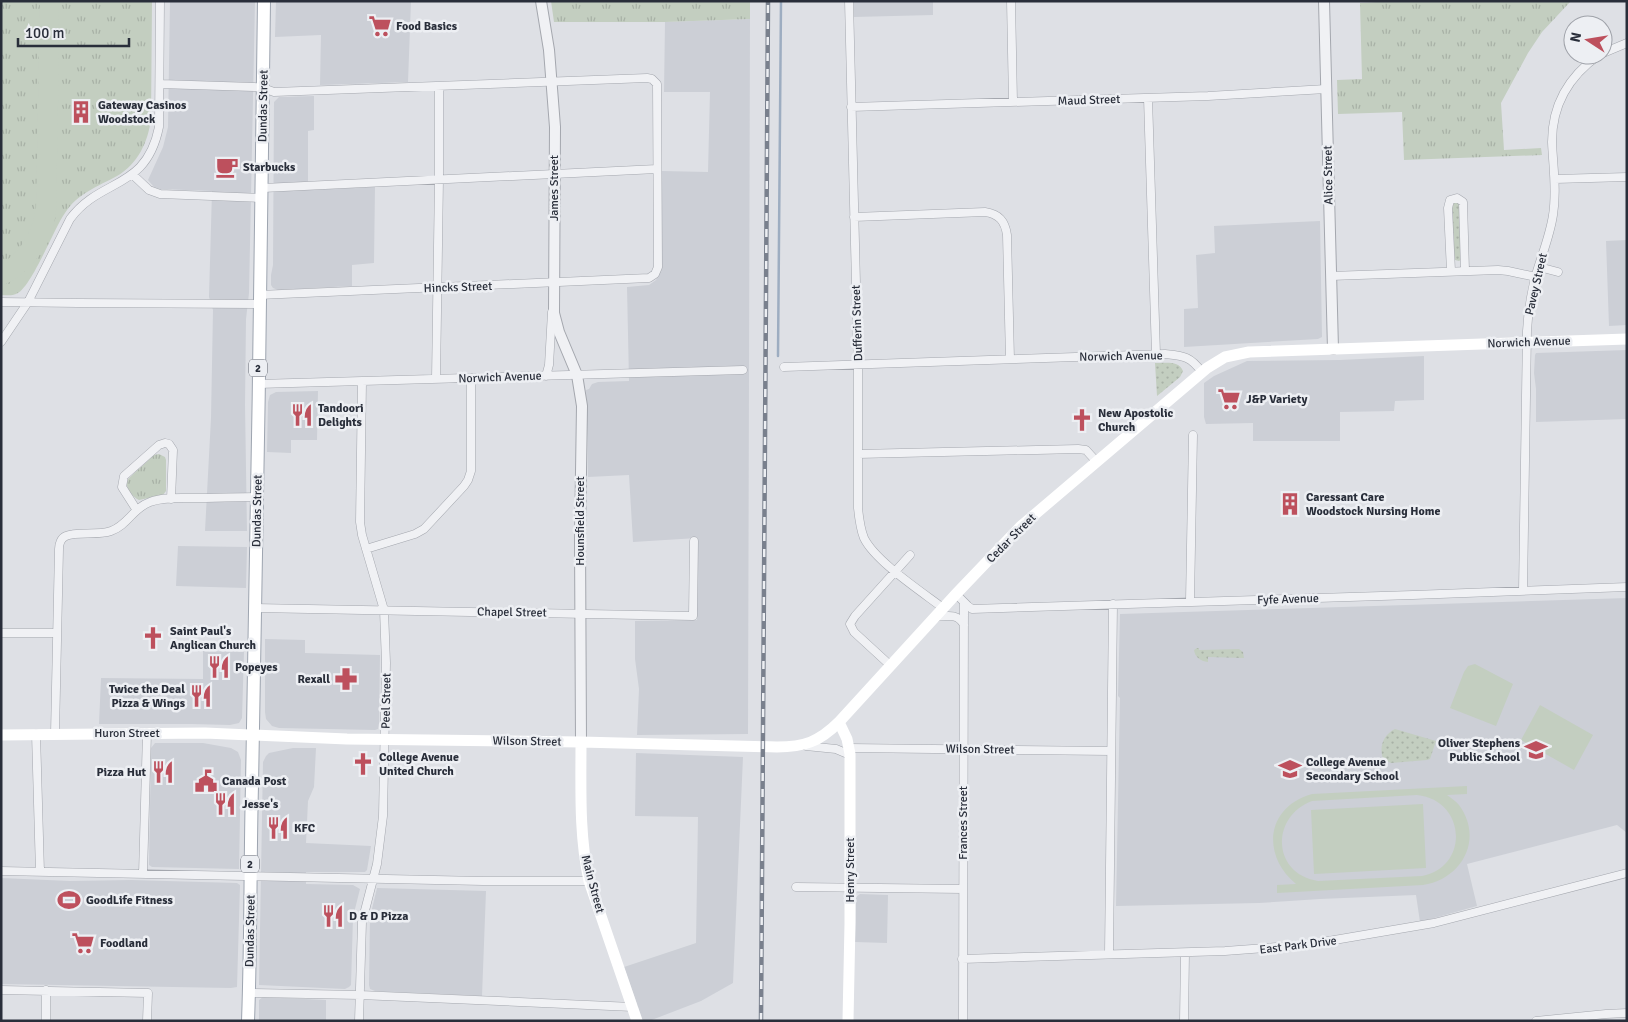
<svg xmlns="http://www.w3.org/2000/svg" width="1628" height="1022" font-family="Signika,sans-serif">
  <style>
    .built { fill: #cccfd6 }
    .grass { fill: url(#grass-dots) }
    .park { fill: url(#park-tufts) }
    .garden { fill: #c3cec0; fill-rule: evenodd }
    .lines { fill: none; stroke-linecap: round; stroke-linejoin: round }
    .stream { stroke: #9dadc1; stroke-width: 2.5 }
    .minor-casing { stroke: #a4a7ae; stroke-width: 9 }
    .tertiary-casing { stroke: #a4a7ae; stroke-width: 12 }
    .primary-casing { stroke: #9ea5b0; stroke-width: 14 }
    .minor { stroke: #f0f1f4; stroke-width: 8 }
    .tertiary { stroke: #f0f1f4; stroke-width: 10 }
    .secondary { stroke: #fff; stroke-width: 11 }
    .primary { stroke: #fff; stroke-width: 12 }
    .rail-casing { stroke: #79808d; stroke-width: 4.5 }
    .rail { stroke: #edeff3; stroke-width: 2.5; stroke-dasharray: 8; stroke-linecap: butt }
    .labels { text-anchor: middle; stroke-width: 5; stroke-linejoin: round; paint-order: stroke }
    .shield { fill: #edeff3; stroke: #646872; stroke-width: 1 }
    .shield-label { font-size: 11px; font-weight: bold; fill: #292e3a }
    .poi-label { font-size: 12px; font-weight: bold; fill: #292e3a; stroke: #edeff3; text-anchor: start }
    .street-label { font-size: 12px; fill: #292e3a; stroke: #edeff3 }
  </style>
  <defs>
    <pattern id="grass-dots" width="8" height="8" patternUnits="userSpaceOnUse" patternTransform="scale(1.25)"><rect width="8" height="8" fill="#c3cec0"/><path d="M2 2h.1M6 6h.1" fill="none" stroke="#a8b1a6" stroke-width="1.8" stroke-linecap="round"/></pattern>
    <pattern id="park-tufts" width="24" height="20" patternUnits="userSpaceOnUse" patternTransform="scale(1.25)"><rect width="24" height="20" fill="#c3cec0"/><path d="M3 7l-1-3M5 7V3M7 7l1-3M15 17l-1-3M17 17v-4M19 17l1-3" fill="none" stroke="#a8b1a6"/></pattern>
  </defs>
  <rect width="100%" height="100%" fill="#dee0e5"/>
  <!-- built -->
  <path class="built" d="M170,1H255L249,293L246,319L245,405L247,531H205L211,418L213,310L209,297L212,191L160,189L154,187L148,180L163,147L168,127Z
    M276,1H411L408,82L320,85L321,35L275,37Z
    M854,1H933V15L854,17Z
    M750,19L748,734L637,735L639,689L635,659V621L697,620V538L633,542L629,475L588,477V440L586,390L589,389L592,384L598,382L629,381L627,287L649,285L656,280L660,273L662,171L708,172L710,92H664L665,22Z
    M314,96V130L308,131V190L375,187L374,263L352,265V286L278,290L273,288L271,285V275L273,265L274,102L279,97Z
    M1320,221L1322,337L1318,339L1184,347V309L1198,308L1196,255L1215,253L1214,226Z
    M1627,240V325L1609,326L1606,241Z
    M1627,350V419L1536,422V389L1534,373L1535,355L1536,353Z
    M1424,356V400L1395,401L1394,411L1340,412V441H1253V423L1206,424L1204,417V383L1214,376L1247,361L1340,360Z
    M318,391L317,440H291V453L267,452L268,402L270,395L276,392Z
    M178,546L247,547L246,588L176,586Z
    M1627,598V833L1617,825L1467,864L1477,906L1420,922L1416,895L1320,899L1259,903L1116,906L1120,698L1118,696L1120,614Z
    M265,639L305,640V653L380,655L379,726L378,729L375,730L279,728L272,726L266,719L265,712Z
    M203,651L244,652L242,718L239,723L230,725L192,724H99L101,678L203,679Z
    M155,743H203L231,748L238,752L241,760L239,869L152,867L149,865L151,748Z
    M293,748H316L314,787L308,801L306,843L371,846L367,870L365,872H306V884L353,885L360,889L353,917L351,985L349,987L345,989L259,985L263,762L266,756L269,753Z
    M636,753L743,757L733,983L701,1001L649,1021H643L624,967L696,943L698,817L635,816Z
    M1,878L70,881L131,880L237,883L240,885L237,987L231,988L1,984Z
    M377,888L486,891L482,996L375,991L370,989L369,985L370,917Z
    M860,894L888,895L887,943L855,942L856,897Z
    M263,997L326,1000V1021H259V1000Z"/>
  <!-- grass -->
  <path class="grass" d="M1454,202L1460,203L1462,259L1459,261L1455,260L1454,256L1452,207Z
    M1155,363C1165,363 1179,360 1183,371L1180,377L1157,396Z
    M1197,648H1199V650L1239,649L1243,652L1244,658L1208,657V662C1200,661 1195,657 1194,650Z
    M1395,729L1436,741L1430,759L1427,760L1391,763L1383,759C1379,747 1383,735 1395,729Z"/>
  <!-- park -->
  <path class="park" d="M1,1H152L151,119C148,142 138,164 117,176C97,187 78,193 65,213C54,228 31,289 16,294C12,296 6,295 1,295Z
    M551,1H750V19L665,22H554Z
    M1394,1H1571L1542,32L1528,53L1501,103L1504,150L1541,148L1542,155L1404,160L1402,112L1338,114L1337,80L1362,79L1360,3Z
    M159,454L165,457L166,460V491L163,495L139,500C131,496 124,486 128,479L154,455Z"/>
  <!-- garden -->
  <path class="garden" d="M40,1H59C59,55 58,109 57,162C56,186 59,213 51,235C43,255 22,279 1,286V264C22,251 31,233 36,209Z
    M1475,664L1513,684L1496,726L1450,708L1464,672L1468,666Z
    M1540,705L1593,735L1574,770L1521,740Z
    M1467,786V794L1447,795C1451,798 1456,801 1459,805C1484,839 1462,879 1423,885L1277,893V885L1296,884C1261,855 1266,807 1312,794ZM1417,795C1466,800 1470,867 1422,876L1318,881C1272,874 1270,817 1312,801Z
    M1423,804L1426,868L1314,874L1311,810Z"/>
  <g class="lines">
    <!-- stream -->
    <path class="stream" d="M778,356L781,1"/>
    <defs>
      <path id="minor" d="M849,1L858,365V508C859,518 860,528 864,538C875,561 922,592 943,608
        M1011,1L1013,102
        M1603,53L1627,43
        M160,84L254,87L263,88L274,92L647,78L652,79L657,84L658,267L655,274L649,278L259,295
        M1148,98L1156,354
        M851,107L1208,96L1326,89
        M133,175L149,190L160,194L262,198
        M1555,179L1627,177
        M263,188L657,169
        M854,217L985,212C999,214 1005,221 1007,235L1010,359
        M1539,267L1558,272
        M1451,271L1448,208L1450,200L1457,198L1463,202L1465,271
        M1331,276L1498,270L1508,271L1536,277
        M1,302L78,303L259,304
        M1,342L28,302L70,219C101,177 146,191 159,127L160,1
        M784,367L1165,354C1184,356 1190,356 1202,372
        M546,376L549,365L552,312
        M436,379L439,179V86
        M258,384L743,370
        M858,454L1078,449L1086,450L1096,461
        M136,509L122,487L124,476L159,445L165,443L169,444L173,450L171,499
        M366,549L415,534L424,529L464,486L468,480L471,471V379
        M1523,591L1527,331C1528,313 1531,295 1535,278C1541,257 1550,236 1553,215C1557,191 1553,166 1552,142C1552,104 1569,76 1599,55
        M956,594L968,606L972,609L1413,595L1627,587
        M1190,601L1193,435
        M255,608L693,616L694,541
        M935,617C947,616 958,613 964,625
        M1,633H57
        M891,666L854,632L850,624L855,616L910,555
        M55,733L59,549C59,544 61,538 66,536C76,531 98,536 111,531C128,525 133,508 150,502C163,497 179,498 192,498C214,498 236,497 257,497
        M36,734L40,872
        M806,746L836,749L850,755
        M849,748L1111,751
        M1,871L483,881H589
        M143,874L147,733
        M796,887L963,889
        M1109,954L1113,604
        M962,959L1225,951L1305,945L1434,923L1627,873
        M1,990L148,993L147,1021
        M249,993L360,995L633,1007
        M46,1021V990
        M359,1021L362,922L377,864L383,816L386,663L384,610L362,535L360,522L362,382
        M963,1021L964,603
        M1184,1021L1185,953
        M1536,1021L1606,1014L1627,1013"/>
      <path id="tertiary" d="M541,1L549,50L555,127L554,313L559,332L577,375L582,406L580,539L581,742
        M1324,1L1333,349"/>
      <path id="primary" d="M248,1021C251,942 250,864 252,785C258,524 260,262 264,1"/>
    </defs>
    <!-- minor casing -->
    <use href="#minor" class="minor-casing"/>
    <!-- tertiary casing -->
    <use href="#tertiary" class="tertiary-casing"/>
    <!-- primary casing -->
    <use href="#primary" class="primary-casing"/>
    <!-- minor -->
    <use href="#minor" class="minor"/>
    <!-- tertiary -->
    <use href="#tertiary" class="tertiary"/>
    <!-- secondary -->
    <path class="secondary" d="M839,722L847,739L850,754V923L848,1021
      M1,735L205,733L347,739L581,742L777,747C804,747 819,742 839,722L956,594L1020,527L1207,368L1225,357L1249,352L1627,339
      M581,742C581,789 579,835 589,881L637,1021"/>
    <!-- primary -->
    <use href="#primary" class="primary"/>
    <defs>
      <path id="rail" d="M761,1021L768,1"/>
    </defs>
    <!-- rail casing -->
    <use href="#rail" class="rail-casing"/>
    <!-- rail -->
    <use href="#rail" class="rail"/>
  </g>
  <!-- icons -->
  <defs>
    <symbol id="supermarket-bare" viewBox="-9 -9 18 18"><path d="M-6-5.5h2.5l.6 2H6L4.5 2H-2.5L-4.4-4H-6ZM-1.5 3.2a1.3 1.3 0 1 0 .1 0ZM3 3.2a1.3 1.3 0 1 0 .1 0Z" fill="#bd505d" stroke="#edeff3" stroke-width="2.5" paint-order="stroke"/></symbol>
    <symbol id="building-bare" viewBox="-9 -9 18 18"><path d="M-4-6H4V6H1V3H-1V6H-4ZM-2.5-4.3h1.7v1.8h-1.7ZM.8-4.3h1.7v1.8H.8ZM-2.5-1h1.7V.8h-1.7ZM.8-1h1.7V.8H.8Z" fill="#bd505d" stroke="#edeff3" stroke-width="2.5" paint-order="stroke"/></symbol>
    <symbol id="cafe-bare" viewBox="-9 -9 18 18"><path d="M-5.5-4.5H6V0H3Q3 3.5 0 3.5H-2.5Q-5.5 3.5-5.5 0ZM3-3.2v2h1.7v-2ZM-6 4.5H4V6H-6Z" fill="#bd505d" stroke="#edeff3" stroke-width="2.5" paint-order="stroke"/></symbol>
    <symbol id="restaurant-bare" viewBox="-9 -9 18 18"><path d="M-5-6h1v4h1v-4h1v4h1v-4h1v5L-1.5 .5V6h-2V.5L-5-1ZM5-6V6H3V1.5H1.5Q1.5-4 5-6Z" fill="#bd505d" stroke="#edeff3" stroke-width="2.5" paint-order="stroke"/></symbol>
    <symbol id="church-bare" viewBox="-9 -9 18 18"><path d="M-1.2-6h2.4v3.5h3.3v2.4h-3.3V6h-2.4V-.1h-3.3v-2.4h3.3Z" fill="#bd505d" stroke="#edeff3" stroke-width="2.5" paint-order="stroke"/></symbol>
    <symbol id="pharmacy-bare" viewBox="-9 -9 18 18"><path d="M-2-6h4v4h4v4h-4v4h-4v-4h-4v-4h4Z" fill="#bd505d" stroke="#edeff3" stroke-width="2.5" paint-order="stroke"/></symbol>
    <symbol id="school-bare" viewBox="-9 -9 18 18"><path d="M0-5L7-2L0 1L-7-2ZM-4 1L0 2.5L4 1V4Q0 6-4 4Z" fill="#bd505d" stroke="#edeff3" stroke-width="2.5" paint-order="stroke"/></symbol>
    <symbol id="civic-bare" viewBox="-9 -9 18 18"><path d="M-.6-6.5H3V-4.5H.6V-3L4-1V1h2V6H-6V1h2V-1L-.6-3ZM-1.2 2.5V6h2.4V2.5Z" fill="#bd505d" stroke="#edeff3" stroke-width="2.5" paint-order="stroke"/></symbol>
    <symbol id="stadium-bare" viewBox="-9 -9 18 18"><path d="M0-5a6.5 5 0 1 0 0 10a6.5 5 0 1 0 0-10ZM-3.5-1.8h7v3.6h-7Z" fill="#bd505d" stroke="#edeff3" stroke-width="2.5" paint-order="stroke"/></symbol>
  </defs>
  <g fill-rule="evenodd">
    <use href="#supermarket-bare" x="364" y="10" width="32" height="32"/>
    <use href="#building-bare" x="65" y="96" width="32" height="32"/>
    <use href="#cafe-bare" x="211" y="151" width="32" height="32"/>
    <use href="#supermarket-bare" x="1213" y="383" width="32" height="32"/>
    <use href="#restaurant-bare" x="286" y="399" width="32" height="32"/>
    <use href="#church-bare" x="1066" y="404" width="32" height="32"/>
    <use href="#building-bare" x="1274" y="488" width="32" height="32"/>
    <use href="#church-bare" x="137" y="622" width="32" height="32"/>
    <use href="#restaurant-bare" x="203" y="651" width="32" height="32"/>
    <use href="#pharmacy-bare" x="330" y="663" width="32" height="32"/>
    <use href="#restaurant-bare" x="185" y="680" width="32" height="32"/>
    <use href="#school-bare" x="1520" y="734" width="32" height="32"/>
    <use href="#church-bare" x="347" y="748" width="32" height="32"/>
    <use href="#school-bare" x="1274" y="753" width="32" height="32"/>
    <use href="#restaurant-bare" x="147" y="756" width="32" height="32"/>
    <use href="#civic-bare" x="190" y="765" width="32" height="32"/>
    <use href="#restaurant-bare" x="209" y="788" width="32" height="32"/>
    <use href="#restaurant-bare" x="262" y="812" width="32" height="32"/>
    <use href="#stadium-bare" x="53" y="884" width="32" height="32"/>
    <use href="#restaurant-bare" x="317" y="900" width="32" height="32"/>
    <use href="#supermarket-bare" x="67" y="927" width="32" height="32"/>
  </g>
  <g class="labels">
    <!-- shield labels -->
    <g class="shield">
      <rect x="249" y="359.5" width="18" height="17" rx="4"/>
      <rect x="241" y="855.5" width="18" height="17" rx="4"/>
    </g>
    <g class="shield-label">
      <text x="258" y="372">2</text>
      <text x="250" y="868">2</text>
    </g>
    <!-- poi labels -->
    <g class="poi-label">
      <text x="396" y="30">Food Basics</text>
      <text x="98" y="109">Gateway Casinos<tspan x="98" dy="14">Woodstock</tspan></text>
      <text x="243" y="171">Starbucks</text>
      <text x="1246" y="403">J&amp;P Variety</text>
      <text x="318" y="412">Tandoori<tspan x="318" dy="14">Delights</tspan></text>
      <text x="1098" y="417">New Apostolic<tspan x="1098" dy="14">Church</tspan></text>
      <text x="1306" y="501">Caressant Care<tspan x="1306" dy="14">Woodstock Nursing Home</tspan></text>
      <text x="170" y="635">Saint Paul's<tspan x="170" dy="14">Anglican Church</tspan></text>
      <text x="235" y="671">Popeyes</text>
      <text x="330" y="683" text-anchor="end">Rexall</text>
      <text x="185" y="693" text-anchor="end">Twice the Deal<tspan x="185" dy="14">Pizza &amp; Wings</tspan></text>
      <text x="1520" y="747" text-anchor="end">Oliver Stephens<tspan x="1520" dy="14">Public School</tspan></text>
      <text x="379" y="761">College Avenue<tspan x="379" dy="14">United Church</tspan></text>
      <text x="1306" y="766">College Avenue<tspan x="1306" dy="14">Secondary School</tspan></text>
      <text x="146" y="776" text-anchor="end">Pizza Hut</text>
      <text x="222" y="785">Canada Post</text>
      <text x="242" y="808">Jesse's</text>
      <text x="294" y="832">KFC</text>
      <text x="86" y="904">GoodLife Fitness</text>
      <text x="349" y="920">D &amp; D Pizza</text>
      <text x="100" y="947">Foodland</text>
    </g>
    <!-- street labels -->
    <g class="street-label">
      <text transform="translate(1089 100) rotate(-2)" y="4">Maud Street</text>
      <text transform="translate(263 106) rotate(-89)" y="4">Dundas Street</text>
      <text transform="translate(1328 175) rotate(-91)" y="4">Alice Street</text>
      <text transform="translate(554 188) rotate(-90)" y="4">James Street</text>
      <text transform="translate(1536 284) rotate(-77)" y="4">Pavey Street</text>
      <text transform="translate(458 287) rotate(-2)" y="4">Hincks Street</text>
      <text transform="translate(857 323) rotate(-92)" y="4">Dufferin Street</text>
      <text transform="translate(1529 342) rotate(-2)" y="4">Norwich Avenue</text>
      <text transform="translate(1121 356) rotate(-1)" y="4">Norwich Avenue</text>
      <text transform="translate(500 377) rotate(-2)" y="4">Norwich Avenue</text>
      <text transform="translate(257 511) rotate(-89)" y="4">Dundas Street</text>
      <text transform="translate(580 521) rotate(-90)" y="4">Hounsfield Street</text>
      <text transform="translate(1011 538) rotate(-45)" y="4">Cedar Street</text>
      <text transform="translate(1288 599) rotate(-2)" y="4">Fyfe Avenue</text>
      <text transform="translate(512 612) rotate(1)" y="4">Chapel Street</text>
      <text transform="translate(386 701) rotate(-89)" y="4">Peel Street</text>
      <text x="127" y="737">Huron Street</text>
      <text transform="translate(527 741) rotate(1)" y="4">Wilson Street</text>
      <text transform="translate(980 749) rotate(1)" y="4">Wilson Street</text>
      <text transform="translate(963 823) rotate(-90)" y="4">Frances Street</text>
      <text transform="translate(850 870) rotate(-90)" y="4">Henry Street</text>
      <text transform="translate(593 884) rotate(75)" y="4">Main Street</text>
      <text transform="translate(250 931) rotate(-89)" y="4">Dundas Street</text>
      <text transform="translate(1298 945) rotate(-7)" y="4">East Park Drive</text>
    </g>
  </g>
  <!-- border -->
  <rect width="1628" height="1022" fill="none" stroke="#292e3a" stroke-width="5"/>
  <!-- north arrow -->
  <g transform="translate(1588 40) rotate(282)"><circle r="24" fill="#edeff3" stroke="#9fa2a9"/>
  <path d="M0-4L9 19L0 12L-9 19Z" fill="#bd505d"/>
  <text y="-8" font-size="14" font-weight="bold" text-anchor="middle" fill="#292e3a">N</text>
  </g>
  <!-- scale -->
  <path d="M18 38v8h111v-8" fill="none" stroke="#292e3a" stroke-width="2.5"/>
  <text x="25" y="38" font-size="15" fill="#292e3a" stroke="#edeff3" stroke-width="4" paint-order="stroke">100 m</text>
</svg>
